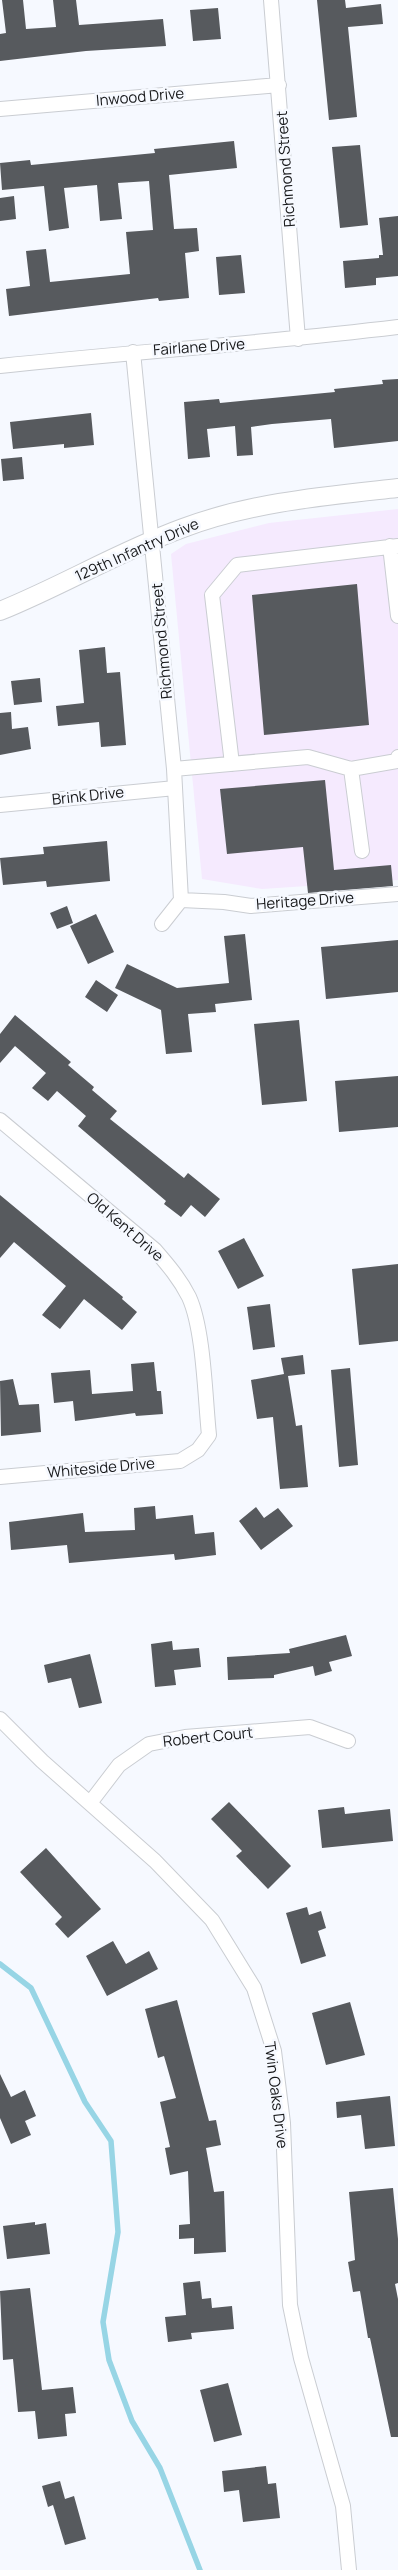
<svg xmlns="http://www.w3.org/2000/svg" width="398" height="2570" font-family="Manrope,sans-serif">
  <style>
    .commercial { fill: #f5eafe }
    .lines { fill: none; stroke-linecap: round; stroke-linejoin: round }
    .stream { stroke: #97d5e5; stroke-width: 5.5 }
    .building { fill: #575a5e }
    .minor-casing { stroke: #cacdd2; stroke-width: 16 }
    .tertiary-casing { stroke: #cacdd2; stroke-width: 20 }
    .minor { stroke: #fff; stroke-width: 14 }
    .tertiary { stroke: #fff; stroke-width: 18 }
    .labels { text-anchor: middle; stroke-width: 5; stroke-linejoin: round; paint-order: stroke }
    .street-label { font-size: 15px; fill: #17181a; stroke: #f6f9ff }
  </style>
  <rect width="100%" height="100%" fill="#f6f9ff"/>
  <!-- commercial -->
  <path class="commercial" d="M398,509V880L262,889L202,879L171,554L186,544L269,523Z"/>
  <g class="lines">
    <!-- stream -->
    <path class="stream" d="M0,1964L31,1988L85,2102L111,2141L118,2232L103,2322L109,2360L132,2421L160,2468L200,2570"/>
  </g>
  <!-- building -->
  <path class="building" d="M2,0H23L26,29L56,27L53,0H76L79,25L163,19L166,46L86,51L0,61V34L6,33Z
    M317,0H345L346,8L381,4L383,24L348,27L357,117L329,120Z
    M218,8L221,39L193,41L190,10Z
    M234,141L237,168L169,175L174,229L197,228L199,251L185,253L189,298L159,301L158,298L9,316L6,289L30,286L26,251L46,249L50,282L130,274L126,232L153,230L149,181L118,183L122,219L100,221L97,185L64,188L69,228L49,231L44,186L2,190L0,163L30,160L31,165L155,153L154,149Z
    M360,145L368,225L340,228L332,147Z
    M14,196L16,219L0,221V198Z
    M398,216V276L376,278V285L345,288L343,261L379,258V255H383L379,218Z
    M241,255L245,293L219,295L216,257Z
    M398,379V441L334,448L331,419L272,424L251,427L253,455L237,456L235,426L207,429L210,457L188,459L184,402L219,399L220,403L335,392L334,389L383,384L382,380Z
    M91,413L94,445L64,448V444L13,449L10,422Z
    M22,457L24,479L3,481L1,459Z
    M357,584L369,725L264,735L252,595Z
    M105,647L107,673L120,672L126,745L101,747L99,722L58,726L56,706L84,703L79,650Z
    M40,678L42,702L14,705L11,681Z
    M11,712L12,729L28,727L31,749L0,755V713Z
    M325,780L334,870L391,865L393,886L308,893L303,847L227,854L220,789Z
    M107,841L110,881L47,887L46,881L3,885L0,858L44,854L43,847Z
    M67,906L73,923L57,929L50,913Z
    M96,914L114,952L88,964L70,926Z
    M245,934L252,1000L215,1004L216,1012L188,1014L192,1052L166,1054L161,1010L115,988L127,964L177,988L229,983L224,936Z
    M398,940V992L326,999L321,947Z
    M96,980L118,995L107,1012L85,997Z
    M15,1015L71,1062L68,1065L94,1087L92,1090L117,1111L110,1119L184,1178L188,1173L220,1199L205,1217L191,1205L181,1217L164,1204L166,1201L78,1126L86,1116L57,1091L48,1101L32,1088L46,1073L15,1046L0,1063V1034Z
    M299,1020L307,1101L262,1105L254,1024Z
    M398,1076V1127L339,1132L335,1081Z
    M0,1195L123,1297L122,1299L137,1312L122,1330L84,1299L60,1329L42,1315L66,1286L14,1242L0,1258Z
    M244,1238L264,1276L238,1289L218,1251Z
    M398,1264V1341L359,1345L352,1269Z
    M270,1304L275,1347L253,1350L247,1307Z
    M303,1355L305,1374L288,1376L296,1426L302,1425L308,1487L280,1489L273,1417L257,1419L251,1380L284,1374L281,1358Z
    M154,1362L157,1391H161L163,1414L136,1416L135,1413L75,1421L73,1401L54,1403L51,1373L90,1370L92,1394L133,1391L131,1364Z
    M350,1368L358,1465L339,1467L331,1370Z
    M13,1379L19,1405L39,1404L41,1432L1,1436L0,1381Z
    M155,1506L156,1519L193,1515L195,1534L214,1532L216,1555L175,1560L174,1554L69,1563L67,1545L11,1550L9,1522L83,1513L85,1532L135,1530L134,1508Z
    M256,1507L264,1518L278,1508L293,1526L261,1550L239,1521Z
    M346,1635L352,1656L329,1662L332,1671L315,1676L313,1666L274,1675V1678L228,1680L227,1657L290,1653L289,1649Z
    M172,1641L173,1650L199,1648L201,1667L174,1670L176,1685L155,1687L151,1644Z
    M90,1654L102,1703L79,1708L71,1678L48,1683L44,1665Z
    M229,1802L291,1866L268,1889L236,1856L242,1851L211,1819Z
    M344,1807L345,1814L390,1809L393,1841L322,1848L318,1810Z
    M46,1848L101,1909L68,1938L55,1924L62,1917L20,1872Z
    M307,1907L309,1915L321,1911L326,1928L318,1931L326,1956L301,1964L286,1913Z
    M113,1941L126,1964L149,1951L158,1969L107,1996L86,1956Z
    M177,2000L209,2121L216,2120L221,2145L206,2148L214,2192L224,2191L226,2252L194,2254V2238L179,2239V2225L190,2224L188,2171L170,2175L165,2148L170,2147L160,2102L176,2098L164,2056L158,2058L145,2009Z
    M350,2002L365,2055L326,2065L312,2013Z
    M0,2074L11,2097L25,2090L36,2116L25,2121L31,2135L11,2144L0,2118Z
    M390,2096L395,2146L365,2149L361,2115L337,2118L336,2102Z
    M393,2188L398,2239V2283L395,2284L398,2299V2437H391L370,2338H368L360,2291L353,2292L348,2262L355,2260L349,2192Z
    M35,2222V2225L46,2223L50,2254L7,2259L3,2226Z
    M200,2281L202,2299L211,2298L212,2308L232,2306L234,2329L191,2333L192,2339L168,2342L165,2317L186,2315L183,2283Z
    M30,2288L42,2390L73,2387L76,2413L65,2414L67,2436L38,2439L35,2411L18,2412L13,2359L3,2360L0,2291Z
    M228,2383L242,2435L214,2442L200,2390Z
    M266,2466L268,2484L276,2483L280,2518L243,2522L239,2490L224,2492L222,2471Z
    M60,2481L65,2499L74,2496L86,2539L65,2545L53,2505L48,2507L42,2486Z"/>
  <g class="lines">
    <defs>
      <path id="minor" d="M271,0L298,339
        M0,109L279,85
        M133,352L174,769L181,900L162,924
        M0,366C133,352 266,343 398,327
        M390,546L398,616
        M232,764L212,595L237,565L398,546
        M174,769L308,757L351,769L362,851
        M351,769L397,761L398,757
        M0,805L175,788
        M181,900L224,902L251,906L398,894
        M0,1120L155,1250C168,1265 180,1279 189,1297C204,1330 205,1398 209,1435L198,1450L180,1461L0,1477
        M0,1719L42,1761L155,1861L212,1920L254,1988L274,2051L283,2123L290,2305L301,2358L343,2506L349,2570
        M90,1803L119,1765L149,1744L185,1737L310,1727L348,1741"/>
      <path id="tertiary" d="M0,611C62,586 120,551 183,528C252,502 325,496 398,488"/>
    </defs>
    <!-- minor casing -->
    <use href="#minor" class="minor-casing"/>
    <!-- tertiary casing -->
    <use href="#tertiary" class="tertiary-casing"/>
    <!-- minor -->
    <use href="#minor" class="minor"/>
    <!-- tertiary -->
    <use href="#tertiary" class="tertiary"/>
  </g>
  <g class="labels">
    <!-- street labels -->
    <g class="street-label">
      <text transform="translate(140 97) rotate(-5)" y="5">Inwood Drive</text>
      <text transform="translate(286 169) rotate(-94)" y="5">Richmond Street</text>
      <text transform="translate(199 347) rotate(-4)" y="5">Fairlane Drive</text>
      <text transform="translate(137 550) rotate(-24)" y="5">129th Infantry Drive</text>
      <text transform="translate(162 641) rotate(-95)" y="5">Richmond Street</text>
      <text transform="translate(88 796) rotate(-6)" y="5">Brink Drive</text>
      <text transform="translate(305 901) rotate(-4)" y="5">Heritage Drive</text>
      <text transform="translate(125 1227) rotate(41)" y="5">Old Kent Drive</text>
      <text transform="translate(101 1468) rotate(-5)" y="5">Whiteside Drive</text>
      <text transform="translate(208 1737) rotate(-6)" y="5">Robert Court</text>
      <text transform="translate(276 2095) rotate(83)" y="5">Twin Oaks Drive</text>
    </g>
  </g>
</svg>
